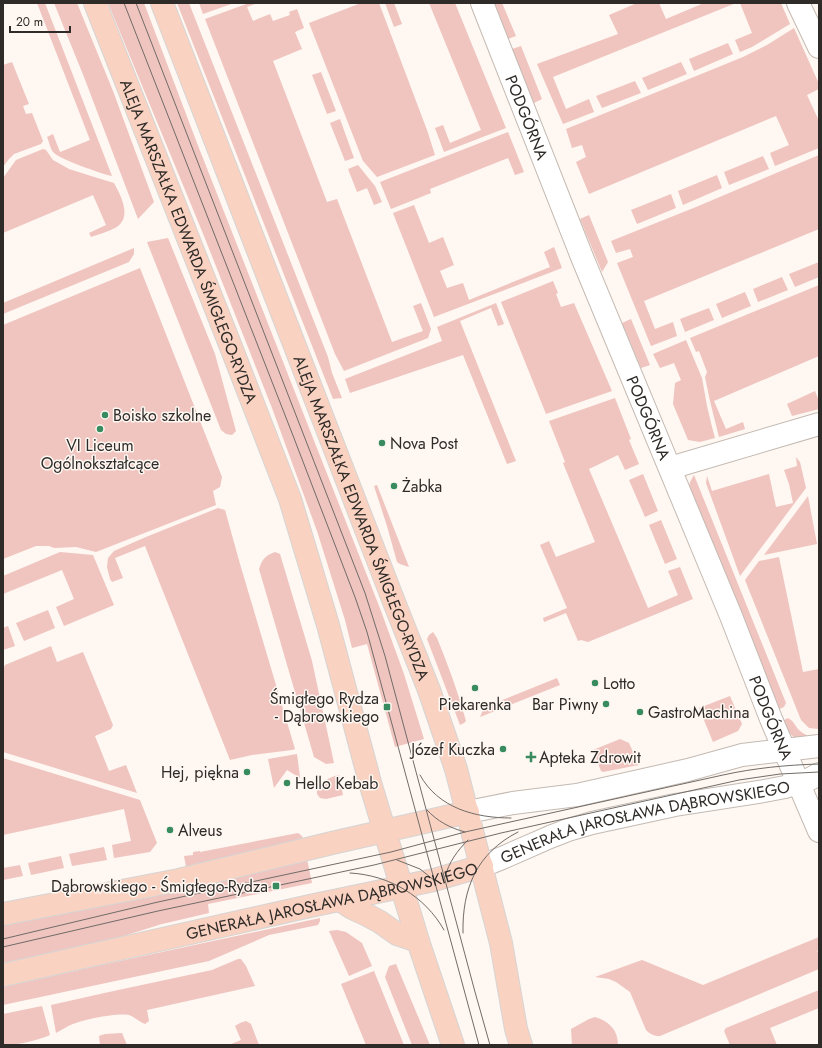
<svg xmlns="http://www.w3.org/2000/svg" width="822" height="1048" font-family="Jost,sans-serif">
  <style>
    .green { fill: #f0c4bf }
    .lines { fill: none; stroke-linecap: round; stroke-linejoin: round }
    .minor-casing { stroke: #c4bab2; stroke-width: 24 }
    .major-casing { stroke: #d5d5d4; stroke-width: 24 }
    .minor { stroke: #fff; stroke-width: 22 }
    .major { stroke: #fad2c1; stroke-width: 22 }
    .tram { stroke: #716c68; stroke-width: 1 }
    .poi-dot { fill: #378b5e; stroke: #fef7f2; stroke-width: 1.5 }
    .labels { text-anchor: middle; stroke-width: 3; stroke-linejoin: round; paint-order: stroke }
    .street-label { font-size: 16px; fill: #2f2b28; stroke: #fef7f2 }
    .poi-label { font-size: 16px; fill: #2f2b28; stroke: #fef7f2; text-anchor: start }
  </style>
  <rect width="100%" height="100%" fill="#fef7f2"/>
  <!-- green -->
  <path class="green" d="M37,3H45L112,176C102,174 59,159 53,152C50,148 49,141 47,137L53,134L60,152L90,140Z
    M54,3H77L113,91L154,202L138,219L84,77Z
    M108,3H144L197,143L381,611L404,674L424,739L395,747L367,644L352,648L345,620L317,531L272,408L204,236Z
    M177,3H189L328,357L332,373L342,398L333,399Z
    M199,3H234L203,14Z
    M249,3H257L247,7L253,21L270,14L273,21L290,15L289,12L297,9L304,28L295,32L302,49L273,61L327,202L337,199L392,342L423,331L413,306L421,303L431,329L428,338L344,371L335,354L205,19Z
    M361,3H379L427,130L435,155L377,177L363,161L309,23Z
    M385,3H394L402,24L394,27Z
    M429,3H455L506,128L444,152L435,128L443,125L450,143L481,130Z
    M493,3H502L516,36L508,39Z
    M637,3H659L666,19L704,3H736L553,77L566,109L589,99L594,112L563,124L537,64L618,34L609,15Z
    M740,3H781L790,24L752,47L740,52L735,40L752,33Z
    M794,28L819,84V89L807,95L819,121V148L775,166L770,153L789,145L776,116L589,194L576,162L586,157L582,145L572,148L566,129L743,57L767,45Z
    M728,43L733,54L694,71L689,59Z
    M521,46L542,99L534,103L512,49Z
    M12,62L29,104L23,106L26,114L32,113L43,141L41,144L14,154L9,159L3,167V65Z
    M681,62L687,74L648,90L642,78Z
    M321,72L336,111L327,114L312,75Z
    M635,81L641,93L602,108L596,96Z
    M340,119L354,158L345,161L330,123Z
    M508,132L524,172L515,175L508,158L430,189L431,193L391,209L380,182Z
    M43,149L46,150L53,160L69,169L91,176L114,183C121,196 133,218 115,228C107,232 99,234 91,237L89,233L106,225L93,195L3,233V178L16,160Z
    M819,155V229L644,301L655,329L673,322L677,336L651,346L617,263L633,257L630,249L616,253L611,241L696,207Z
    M763,156L769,169L729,185L724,172Z
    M358,165L375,186L382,202L374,205L367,188L357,192L348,169Z
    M717,175L722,188L683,205L678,191Z
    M671,194L676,208L637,224L631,210Z
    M414,205L429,243L443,237L454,265L440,271L447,288L463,283L469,300L550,267L544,252L554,247L562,268L434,317L393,213Z
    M589,215L608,262L602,272L580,219Z
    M168,238L215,354L236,431L232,435L226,434L221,430L147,242Z
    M134,248V254L129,262L3,314V303Z
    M819,262V277L795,287L789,274Z
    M140,268L222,477L220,487L213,491L216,505L96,552L76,547L54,548L49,546H36L3,559V325Z
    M782,277L788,290L758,302L753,289Z
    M553,281L558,293L556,294L561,307L574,303L612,391L546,414L501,302Z
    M819,285V356L714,401L726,429L743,422L745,429L719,437L710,401L705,377L707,372L699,351L696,352L690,338Z
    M745,292L751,306L722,318L716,304Z
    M496,303L504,324L498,326L491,308L460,321L516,461L507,464L463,355L350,393L345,379L442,341L437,327Z
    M709,308L714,320L685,332L680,319Z
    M631,319L650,365L641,368L622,323Z
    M686,340L702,378L707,406L712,427L715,438L700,442L688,440L673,404L675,383L681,380L674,363L660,368L653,354Z
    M815,391L819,401V409L792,416L787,404Z
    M615,398L631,439L629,440L639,464L625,470L618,455L589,469L648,608L678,595L668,571L680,567L693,599L588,642L581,640L578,641L566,613L544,622L543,618L567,608L540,545L549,541L556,557L595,542L563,463L565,462L549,421Z
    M796,457L800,462L806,488L740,576L706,483L707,476L712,491L769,474L776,507L793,503L789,484L784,470L797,466Z
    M643,474L658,511L645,517L629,480Z
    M694,475L786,703L784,707L777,710L689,489L690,482Z
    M377,485L409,567L400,564L397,562L387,526L374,486Z
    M808,496L817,544L764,555Z
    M218,508L225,510L240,564L295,749L292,750L252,755L230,760L145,546L115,558L123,578L112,582L110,579L107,567L108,558L114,551L146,537Z
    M661,520L677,559L665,564L649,525Z
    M60,552L93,555L114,605L64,626L56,607L74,599L62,570L3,594V576Z
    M275,552L280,554L304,634L312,661L334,763L326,764L314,757L259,569C263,558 265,556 275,552Z
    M779,557L803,672L819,669V729L809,728L801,720L745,580L759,561Z
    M48,610L55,628L24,641L16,623Z
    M8,626L15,646L3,650V628Z
    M433,632L437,638C448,665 458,692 466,721L464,723L460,725L427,639L429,635Z
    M51,646L57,662L83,652L113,725L111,729L95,736L109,771L126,765L137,793L3,752V670L5,665Z
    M557,678L560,685L480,717L483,710L485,707Z
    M730,696L742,724L738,731L713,742L699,708Z
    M788,718C795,722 794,725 799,730C803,734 807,735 811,737L796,739C789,734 786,728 782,721Z
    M620,739L629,743L639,765L603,772L601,771L593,750Z
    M297,754L300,777V778L287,770L274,788L268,759Z
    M3,758L140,800L157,843L150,852L114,858L112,845L131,841L124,809L3,835Z
    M339,775L343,795L326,799L320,798L317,794V788C323,781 329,777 339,775Z
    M298,833L302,836L303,839L186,867L184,856L193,855V852L200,851V852Z
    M104,847L107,860L72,866L69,854Z
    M61,856L64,868L31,875L28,863Z
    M307,859L312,883L208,904L209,913L162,924L101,943L3,963V925Z
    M20,865L23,876L3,880V868Z
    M320,918V921L318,925L269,935L209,961L3,1005V987L106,964Z
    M337,930L346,932L362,943L372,966L349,976L329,931Z
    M819,937V950L817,951L819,954V969L660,1036C654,1036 650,1034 646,1030L630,992L616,982L609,979L595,977L642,960L703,985Z
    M238,959H241L246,966L255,986L147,1010L149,1021L145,1024C139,1022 135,1017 129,1015C117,1013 85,1019 73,1024C67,1026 62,1030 56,1033L51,1005L109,992L212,970Z
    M396,964L430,1045H412L385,977L389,966Z
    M374,971L404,1045H366L341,984Z
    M819,990V1008L770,1028L777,1045H730L724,1031L726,1028Z
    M42,1006L50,1035C36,1041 18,1045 3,1045V1014Z
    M595,1017C609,1021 618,1030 618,1045H572L571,1029L589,1019Z
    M246,1021L251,1024L259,1045H229L241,1040L235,1026L240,1023Z
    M122,1033L127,1045H100L99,1036L105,1034Z"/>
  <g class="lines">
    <defs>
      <g id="minor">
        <path id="s1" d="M482,3L582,257L731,616L771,719L819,831"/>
        <path d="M798,3L819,47"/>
        <path d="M670,468L819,424"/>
        <path d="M468,812L513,803L577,795L688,770L742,755L819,746"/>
        <path id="s2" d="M482,866L502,858L550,837L568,830L592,823L675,805L764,791L785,787L808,780L819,774"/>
      </g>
      <g id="major">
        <path id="s3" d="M95,3L231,347L290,499L328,625L371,786L391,852L419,944L453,1045"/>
        <path id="s4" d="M162,3L396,607L429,690L456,769L494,916L501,943L516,1029L521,1045"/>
        <path d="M340,900L352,908L367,915L380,922L397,934L418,941"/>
        <path d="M3,914L179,880L332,843L468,812"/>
        <path id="s5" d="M3,975L310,906L434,880L482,866"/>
      </g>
    </defs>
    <!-- minor casing -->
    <use href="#minor" class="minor-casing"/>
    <!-- major casing -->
    <use href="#major" class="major-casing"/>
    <!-- minor -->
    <use href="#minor" class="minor"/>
    <!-- major -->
    <use href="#major" class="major"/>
    <!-- tram -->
    <path class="tram" d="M124,3L292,433L355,597L367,632L479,1045
      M136,3L365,593L385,656L475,992L490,1045
      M420,775C438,808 475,818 511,818
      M427,810C437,821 450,828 465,832
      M397,860L420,869L435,881
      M350,873C389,875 425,896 444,930
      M445,877C449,862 457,851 468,840
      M463,933C462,888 477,853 518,832
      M3,939L158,902L391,852L465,832L723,775C755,768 786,765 819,764
      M3,947L158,911L374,865L501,833L739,780L780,774L819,772"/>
  </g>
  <!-- markers -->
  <g class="poi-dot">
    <circle cx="105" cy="415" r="4"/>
    <circle cx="100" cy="429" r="4"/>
    <circle cx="382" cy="443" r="4"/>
    <circle cx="394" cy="486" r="4"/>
    <circle cx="595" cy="683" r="4"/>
    <circle cx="475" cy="688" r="4"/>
    <circle cx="606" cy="704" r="4"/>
    <rect x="383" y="703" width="8" height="8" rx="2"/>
    <circle cx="640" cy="712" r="4"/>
    <circle cx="503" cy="749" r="4"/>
    <path d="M529 751h4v4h4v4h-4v4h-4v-4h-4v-4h4z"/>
    <circle cx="247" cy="772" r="4"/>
    <circle cx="287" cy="783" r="4"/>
    <circle cx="170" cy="830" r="4"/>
    <rect x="272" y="882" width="8" height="8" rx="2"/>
  </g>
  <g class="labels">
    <!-- street labels -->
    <g class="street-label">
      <text dy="6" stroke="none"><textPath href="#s1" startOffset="123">PODGÓRNA</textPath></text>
      <text dy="6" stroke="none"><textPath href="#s3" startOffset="256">ALEJA MARSZAŁKA EDWARDA ŚMIGŁEGO-RYDZA</textPath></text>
      <text dy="6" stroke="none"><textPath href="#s1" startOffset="447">PODGÓRNA</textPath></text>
      <text dy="6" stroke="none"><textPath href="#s4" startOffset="552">ALEJA MARSZAŁKA EDWARDA ŚMIGŁEGO-RYDZA</textPath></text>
      <text dy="6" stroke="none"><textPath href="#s1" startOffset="771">PODGÓRNA</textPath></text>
      <text dy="6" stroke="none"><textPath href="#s2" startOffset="170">GENERAŁA JAROSŁAWA DĄBROWSKIEGO</textPath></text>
      <text dy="6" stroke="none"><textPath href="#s5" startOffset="337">GENERAŁA JAROSŁAWA DĄBROWSKIEGO</textPath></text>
    </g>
    <!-- poi labels -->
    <g class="poi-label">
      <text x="113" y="421">Boisko szkolne</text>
      <text x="390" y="449">Nova Post</text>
      <text x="100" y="451" text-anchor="middle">VI Liceum<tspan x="100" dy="18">Ogólnokształcące</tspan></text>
      <text x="402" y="492">Żabka</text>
      <text x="603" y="689">Lotto</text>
      <text x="379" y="704" text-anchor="end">Śmigłego Rydza<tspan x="379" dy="18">- Dąbrowskiego</tspan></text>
      <text x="475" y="710" text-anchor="middle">Piekarenka</text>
      <text x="598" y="710" text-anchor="end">Bar Piwny</text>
      <text x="648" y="718">GastroMachina</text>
      <text x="495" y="755" text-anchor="end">Józef Kuczka</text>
      <text x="539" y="763">Apteka Zdrowit</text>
      <text x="239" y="778" text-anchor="end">Hej, piękna</text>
      <text x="295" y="789">Hello Kebab</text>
      <text x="178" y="836">Alveus</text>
      <text x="268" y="892" text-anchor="end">Dąbrowskiego - Śmigłego-Rydza</text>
    </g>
  </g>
  <!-- border -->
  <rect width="822" height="1048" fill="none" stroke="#2f2b28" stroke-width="8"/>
  <!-- scale -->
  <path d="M10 26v6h60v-6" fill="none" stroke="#2f2b28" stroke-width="2"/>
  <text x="16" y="26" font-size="12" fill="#2f2b28" stroke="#fef7f2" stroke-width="3" paint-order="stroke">20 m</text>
</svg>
